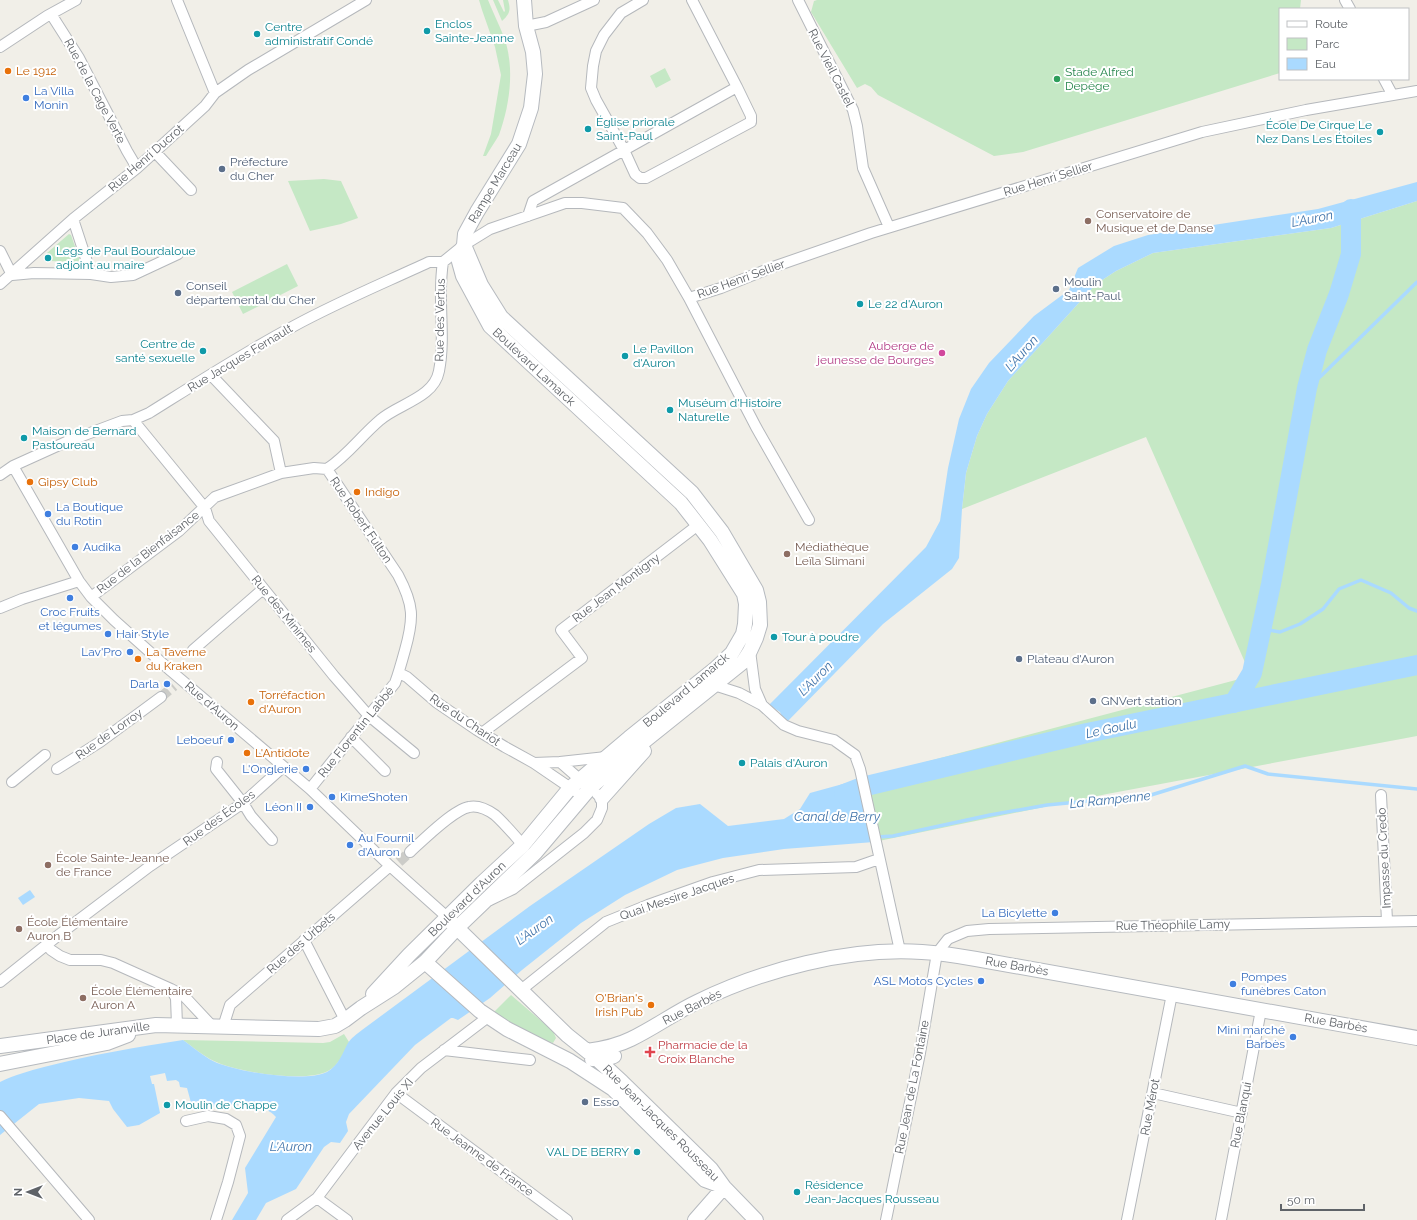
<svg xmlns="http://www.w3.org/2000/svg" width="1417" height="1220" font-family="Raleway,sans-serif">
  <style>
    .green { fill: #c5e8c5 }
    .water { fill: #aadaff }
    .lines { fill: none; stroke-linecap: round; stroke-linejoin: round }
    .stream { stroke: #aadaff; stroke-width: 3.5 }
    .river { stroke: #aadaff; stroke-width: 20 }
    .minor-tunnel { stroke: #ccccc8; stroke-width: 10; stroke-dasharray: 10 5; stroke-linecap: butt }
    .minor-casing { stroke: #b5b8bc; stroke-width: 12 }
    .secondary-casing { stroke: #b6babf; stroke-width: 16 }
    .minor { stroke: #fff; stroke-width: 10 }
    .secondary { stroke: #fff; stroke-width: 14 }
    .culture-dot { fill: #0f9aa8; stroke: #fff; stroke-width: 1.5 }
    .food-dot { fill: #e8710a; stroke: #fff; stroke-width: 1.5 }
    .leisure-dot { fill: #2e9e5b; stroke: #fff; stroke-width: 1.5 }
    .shop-dot { fill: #3f7fe0; stroke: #fff; stroke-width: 1.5 }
    .service-dot { fill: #5c6f8a; stroke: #fff; stroke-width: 1.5 }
    .education-dot { fill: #8d6e63; stroke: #fff; stroke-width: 1.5 }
    .hotel-dot { fill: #d1479c; stroke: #fff; stroke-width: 1.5 }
    .health-dot { fill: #e0444e; stroke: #fff; stroke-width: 1.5 }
    .labels { text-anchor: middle; stroke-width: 4; stroke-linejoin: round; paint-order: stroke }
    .culture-label { font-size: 12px; fill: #0d838f; stroke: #fff; text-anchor: start }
    .street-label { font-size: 12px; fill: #5f6368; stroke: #fff }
    .food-label { font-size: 12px; fill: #c56008; stroke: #fff; text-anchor: start }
    .leisure-label { font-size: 12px; fill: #27864d; stroke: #fff; text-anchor: start }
    .shop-label { font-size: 12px; fill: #366cbe; stroke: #fff; text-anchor: end }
    .service-label { font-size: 12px; fill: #4e5e75; stroke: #fff; text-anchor: start }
    .education-label { font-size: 12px; fill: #785e54; stroke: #fff; text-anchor: start }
    .hotel-label { font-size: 12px; fill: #b23c85; stroke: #fff; text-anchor: end }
    .health-label { font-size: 12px; fill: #be3a42; stroke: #fff; text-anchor: start }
    .water-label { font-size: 13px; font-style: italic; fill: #4174aa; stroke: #fff }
  </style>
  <rect width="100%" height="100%" fill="#f1efe8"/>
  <!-- green -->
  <path class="green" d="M479,0H488C493,12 499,25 504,37C515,67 510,105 499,135C495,142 490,149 486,156H483L491,134L501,75L495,47L482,10Z
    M493,0H498L504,12L505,11L503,0H508C511,10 510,14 502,21Z
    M817,0H1301L1300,9H1280V73L1023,152L994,156L878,95L871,87L865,84L857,88L811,12L814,1Z
    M665,68L671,80L656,88L650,76Z
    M324,179L341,181L358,218L341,224L310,231L288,181Z
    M1417,201V736L1107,794L874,842L861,779L1251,676L1146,437L962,509L966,473L977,436L987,414L1008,381L1096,284L1116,271L1153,253L1331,228Z
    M69,234L71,235L80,261L78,262L50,261L47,253Z
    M287,264L298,286L243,314L232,292Z
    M511,995L553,1031L556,1038L553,1043L546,1041L493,1013Z
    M344,1034L349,1042C344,1053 339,1065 328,1071C307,1083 235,1072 214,1061C203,1056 193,1047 183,1040L323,1043L330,1042Z"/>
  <!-- water -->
  <path class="water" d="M1417,182V201L1331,228L1153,253L1116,271L1096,284L1008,381L987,414L977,436L966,473L962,509L959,558L952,569L883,624L785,724L780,712L769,705L926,547L940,521L948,468L959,419L971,389L989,363L1034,316L1069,290L1078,268L1114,246L1148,235L1318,209Z
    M861,779L874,842L784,849L723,858L677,870L625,895L581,923L522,970L490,998L458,1020L453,1018H451L415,1045L349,1114L346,1122L348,1131L340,1143L331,1142L324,1147L296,1189L266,1203L256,1220H232L248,1193L245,1168L276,1117C258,1097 217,1106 193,1110L187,1088L180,1087L179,1082L176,1080L167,1081L165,1073L150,1076L152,1084H154L160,1113L139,1125L127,1127L113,1109L109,1101L79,1098L39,1104L0,1135V1082C14,1075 29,1071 44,1067C90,1055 137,1047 183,1040C193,1047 203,1056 213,1061C235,1072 306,1083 327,1072C339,1065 342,1054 348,1043C351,1038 357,1034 362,1030L530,906L649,824L676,808L700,804L728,826L784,819L800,809L810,793Z
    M30,890L35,897L23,905L18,898Z"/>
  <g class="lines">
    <!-- stream -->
    <path class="stream" d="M1307,388L1321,376L1417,282
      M1262,629L1280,632L1300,624L1323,609L1339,589L1361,580L1391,593L1409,608L1417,611
      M877,837L893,836L990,815L1047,805L1151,795L1245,766L1268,774L1417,789"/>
    <!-- river -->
    <path class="river" d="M1234,703L1252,673L1271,584L1307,388L1317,350L1339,294L1351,254V209
      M844,794L862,787L1087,733L1417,665"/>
    <!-- minor-tunnel -->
    <path class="minor-tunnel" d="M161,697L174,686
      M399,862L410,852"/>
    <defs>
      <path id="minor" d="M177,0L215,93
        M643,0L621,13L604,35L596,51L593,66L591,88L596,100L624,150L635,174L640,178H646L751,122V116L737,87L692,0
        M798,0L853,110L857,126L863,168L889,227
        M1345,0L1350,9
        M51,14L79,58L127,151L137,168
        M526,26L546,22L594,0
        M0,47L47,16L76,0
        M1384,79L1392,94
        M155,152L191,190
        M528,216L533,201L737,87
        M73,219L91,274
        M0,251L12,275
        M12,275L34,273L91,274L111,277L133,275L178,254
        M0,284L73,219L137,168L205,106L215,93L248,70L366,0
        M689,298L721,288L773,267L871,233L1202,132L1306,110L1417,91
        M211,375L274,441L281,473
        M133,420L205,508L209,521L334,676L369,716L414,753
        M13,466L79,581L91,597L114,620L171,671L310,789L390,866L447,917
        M327,469C348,455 361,436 380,420C398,404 434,398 439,371C446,335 437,298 443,262
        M0,475L13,466L66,442L122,421L133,420L149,413C197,383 245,352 294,326C338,302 384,283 429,262H443L464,245L490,229L565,203H582L623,208L647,233L667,260L689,298L756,427L809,520
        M91,597L179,531L215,497L281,473L314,468L327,469L398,575C414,605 414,618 405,650C402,661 399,672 395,683L310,789
        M0,608L22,599L79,581
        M193,650L263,589
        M750,651L755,689L762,705
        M399,673L407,677L436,702L477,730L505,747L534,763L575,791
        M714,685L739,693L762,705L784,725L798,731L834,740L855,755L860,769L900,951
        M482,733L582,658L561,630L698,525
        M351,737L385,771
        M217,762L216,769L243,803L251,816L272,840
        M560,762L606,757
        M534,763L560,762L584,783
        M57,769L100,742L161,697
        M12,782L45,755
        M1381,795L1387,921
        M410,852C423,840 453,810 469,807C478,805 488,810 495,815C505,824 514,835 523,845
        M490,900L513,889L584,833L597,820L602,808V798L597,794
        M304,940L345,1020
        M46,944L51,950L60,956L70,960H101L113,963L171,989L176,998L177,1025
        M0,982L60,934L150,866L243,803L283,767
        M171,989L184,996L213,1027
        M521,990L606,922L648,905L713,882L759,870L856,867L879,859
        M223,1027L230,1005L390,866
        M444,1050L530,1060
        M396,1093L567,1220
        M1153,1093L1242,1113
        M0,1116L89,1220
        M186,1121L208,1116L226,1119L236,1125L240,1136L228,1182L216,1220
        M317,1198L347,1220
        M287,1220L317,1198L396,1093L421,1068L488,1017
        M886,1220L920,1053L937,953L948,939L967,931L989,929L1417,921
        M1127,1220L1172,994
        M1221,1220L1261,1010"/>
      <path id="secondary" d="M602,798L644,751
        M451,922L567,1035L597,1059L622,1082L711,1169L724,1187L756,1220
        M425,962L480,1011L507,1029L570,1061L613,1089L705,1180L724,1187
        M373,994L409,955L482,883L523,845L570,788L629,738L715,669L732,653L743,634L745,624L746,604L744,594L710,540L681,503L490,326L463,276L458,258L464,245L465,234L477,212L519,144L531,108L535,74L533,52L526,26L524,0
        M0,1046L156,1025L319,1029L335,1026L345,1020L361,1008L394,987L425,962L457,928L535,853L590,788L637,747L743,662L750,651L756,638L760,625L759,602L756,590L722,532L692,493L501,317L481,285L464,245
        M587,1051C602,1049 617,1046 631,1039C654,1028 674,1013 697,1002C762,970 849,947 922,952C940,953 959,956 976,959L1417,1038
        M592,1059H605L614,1056
        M0,1064L107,1043L128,1035
        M695,1220L724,1187"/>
    </defs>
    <!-- minor casing -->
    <use href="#minor" class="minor-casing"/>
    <!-- secondary casing -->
    <use href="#secondary" class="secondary-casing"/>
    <!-- minor -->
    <use href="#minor" class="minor"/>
    <!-- secondary -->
    <use href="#secondary" class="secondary"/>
  </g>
  <!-- markers -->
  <g class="culture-dot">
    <circle cx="427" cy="31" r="4"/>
    <circle cx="257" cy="34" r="4"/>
    <circle cx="588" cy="129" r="4"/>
    <circle cx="1380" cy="132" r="4"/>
    <circle cx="48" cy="258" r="4"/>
    <circle cx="860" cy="304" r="4"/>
    <circle cx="203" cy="351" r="4"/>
    <circle cx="625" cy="356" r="4"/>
    <circle cx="670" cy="410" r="4"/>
    <circle cx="24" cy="438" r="4"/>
    <circle cx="774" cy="637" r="4"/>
    <circle cx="742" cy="763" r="4"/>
    <circle cx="167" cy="1105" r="4"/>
    <circle cx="637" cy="1152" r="4"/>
    <circle cx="797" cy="1192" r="4"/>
  </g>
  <g class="food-dot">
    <circle cx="8" cy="71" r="4"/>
    <circle cx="30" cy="482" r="4"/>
    <circle cx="357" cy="492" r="4"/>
    <circle cx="138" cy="659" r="4"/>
    <circle cx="251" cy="702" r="4"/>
    <circle cx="247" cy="753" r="4"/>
    <circle cx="651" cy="1005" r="4"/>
  </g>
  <circle class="leisure-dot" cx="1057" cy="79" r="4"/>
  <g class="shop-dot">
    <circle cx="26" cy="98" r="4"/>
    <circle cx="48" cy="514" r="4"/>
    <circle cx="75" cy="547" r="4"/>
    <circle cx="70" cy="598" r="4"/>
    <circle cx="108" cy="634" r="4"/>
    <circle cx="130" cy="652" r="4"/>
    <circle cx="167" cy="684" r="4"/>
    <circle cx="231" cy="740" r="4"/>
    <circle cx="306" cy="769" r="4"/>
    <circle cx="332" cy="797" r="4"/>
    <circle cx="310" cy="807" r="4"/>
    <circle cx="350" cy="845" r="4"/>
    <circle cx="1055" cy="913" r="4"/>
    <circle cx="981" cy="981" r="4"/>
    <circle cx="1233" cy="984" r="4"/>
    <circle cx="1293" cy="1037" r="4"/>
  </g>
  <g class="service-dot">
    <circle cx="222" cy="169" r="4"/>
    <circle cx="1056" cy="289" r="4"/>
    <circle cx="178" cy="293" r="4"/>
    <circle cx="1019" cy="659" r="4"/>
    <circle cx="1093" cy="701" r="4"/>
    <circle cx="585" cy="1102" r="4"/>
  </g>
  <g class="education-dot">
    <circle cx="1088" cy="221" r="4"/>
    <circle cx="787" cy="554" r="4"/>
    <circle cx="48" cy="865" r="4"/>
    <circle cx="19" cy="929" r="4"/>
    <circle cx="83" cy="998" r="4"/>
  </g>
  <circle class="hotel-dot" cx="942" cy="353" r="4"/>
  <path class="health-dot" d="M648 1046h4v4h4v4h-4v4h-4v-4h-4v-4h4z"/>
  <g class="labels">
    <!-- culture labels -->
    <g class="culture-label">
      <text x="435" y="28">Enclos<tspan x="435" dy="14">Sainte-Jeanne</tspan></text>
      <text x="265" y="31">Centre<tspan x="265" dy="14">administratif Condé</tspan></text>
      <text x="596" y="126">Église priorale<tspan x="596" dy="14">Saint-Paul</tspan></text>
      <text x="1372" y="129" text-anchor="end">École De Cirque Le<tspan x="1372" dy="14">Nez Dans Les Étoiles</tspan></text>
      <text x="56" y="255">Legs de Paul Bourdaloue<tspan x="56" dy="14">adjoint au maire</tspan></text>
      <text x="868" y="308">Le 22 d'Auron</text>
      <text x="195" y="348" text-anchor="end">Centre de<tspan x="195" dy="14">santé sexuelle</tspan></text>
      <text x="633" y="353">Le Pavillon<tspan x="633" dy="14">d'Auron</tspan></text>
      <text x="678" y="407">Muséum d'Histoire<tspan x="678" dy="14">Naturelle</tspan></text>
      <text x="32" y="435">Maison de Bernard<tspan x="32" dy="14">Pastoureau</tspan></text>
      <text x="782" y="641">Tour à poudre</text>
      <text x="750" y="767">Palais d'Auron</text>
      <text x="175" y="1109">Moulin de Chappe</text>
      <text x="629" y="1156" text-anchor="end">VAL DE BERRY</text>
      <text x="805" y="1189">Résidence<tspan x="805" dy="14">Jean-Jacques Rousseau</tspan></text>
    </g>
    <!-- street labels -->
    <g class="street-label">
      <text transform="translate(831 68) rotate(63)" y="4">Rue Vieil Castel</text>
      <text transform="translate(95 91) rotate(62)" y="4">Rue de la Cage Verte</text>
      <text transform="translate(146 158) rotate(-41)" y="4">Rue Henri Ducrot</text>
      <text transform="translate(1048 179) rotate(-17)" y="4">Rue Henri Sellier</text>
      <text transform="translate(495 183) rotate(-59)" y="4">Rampe Marceau</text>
      <text transform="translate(741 279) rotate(-20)" y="4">Rue Henri Sellier</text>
      <text transform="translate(440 320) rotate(-89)" y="4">Rue des Vertus</text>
      <text transform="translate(240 358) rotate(-31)" y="4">Rue Jacques Fernault</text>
      <text transform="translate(534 367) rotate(43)" y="4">Boulevard Lamarck</text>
      <text transform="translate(361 520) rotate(56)" y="4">Rue Robert Fulton</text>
      <text transform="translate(148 552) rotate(-38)" y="4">Rue de la Bienfaisance</text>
      <text transform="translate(616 588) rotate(-37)" y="4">Rue Jean Montigny</text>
      <text transform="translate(284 614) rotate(51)" y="4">Rue des Minimes</text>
      <text transform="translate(686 690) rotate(-40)" y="4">Boulevard Lamarck</text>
      <text transform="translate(212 706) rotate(41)" y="4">Rue d'Auron</text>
      <text transform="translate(465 720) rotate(34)" y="4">Rue du Chariot</text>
      <text transform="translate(356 732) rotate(-51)" y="4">Rue Florentin Labbé</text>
      <text transform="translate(109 734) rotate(-35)" y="4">Rue de Lorroy</text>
      <text transform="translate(219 818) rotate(-36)" y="4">Rue des Écoles</text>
      <text transform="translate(1384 858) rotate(-93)" y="4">Impasse du Credo</text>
      <text transform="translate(677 897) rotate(-19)" y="4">Quai Messire Jacques</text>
      <text transform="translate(467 899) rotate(-44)" y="4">Boulevard d'Auron</text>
      <text transform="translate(1173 925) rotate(-1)" y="4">Rue Théophile Lamy</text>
      <text transform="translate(301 943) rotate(-41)" y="4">Rue des Urbets</text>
      <text transform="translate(1017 966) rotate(10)" y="4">Rue Barbès</text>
      <text transform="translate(692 1007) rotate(-27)" y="4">Rue Barbès</text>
      <text transform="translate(1336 1023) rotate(10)" y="4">Rue Barbès</text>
      <text transform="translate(98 1033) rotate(-8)" y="4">Place de Juranville</text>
      <text transform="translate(912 1087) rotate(-79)" y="4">Rue Jean de La Fontaine</text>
      <text transform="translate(1150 1107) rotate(-79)" y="4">Rue Mérot</text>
      <text transform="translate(383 1114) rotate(-51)" y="4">Avenue Louis XI</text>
      <text transform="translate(1241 1115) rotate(-79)" y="4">Rue Blanqui</text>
      <text transform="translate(661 1123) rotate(45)" y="4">Rue Jean-Jacques Rousseau</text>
      <text transform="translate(482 1157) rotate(36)" y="4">Rue Jeanne de France</text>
    </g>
    <!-- food labels -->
    <g class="food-label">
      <text x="16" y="75">Le 1912</text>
      <text x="38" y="486">Gipsy Club</text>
      <text x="365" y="496">Indigo</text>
      <text x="146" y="656">La Taverne<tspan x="146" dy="14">du Kraken</tspan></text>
      <text x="259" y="699">Torréfaction<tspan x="259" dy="14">d'Auron</tspan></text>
      <text x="255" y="757">L'Antidote</text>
      <text x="643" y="1002" text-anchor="end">O'Brian's<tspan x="643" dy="14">Irish Pub</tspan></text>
    </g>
    <!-- leisure labels -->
    <g class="leisure-label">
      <text x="1065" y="76">Stade Alfred<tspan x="1065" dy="14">Depège</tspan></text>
    </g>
    <!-- shop labels -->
    <g class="shop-label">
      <text x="34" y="95" text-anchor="start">La Villa<tspan x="34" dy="14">Monin</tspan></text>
      <text x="56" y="511" text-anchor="start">La Boutique<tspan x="56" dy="14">du Rotin</tspan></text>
      <text x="83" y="551" text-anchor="start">Audika</text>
      <text x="70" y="616" text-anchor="middle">Croc Fruits<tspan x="70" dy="14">et légumes</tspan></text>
      <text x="116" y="638" text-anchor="start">Hair Style</text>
      <text x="122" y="656">Lav'Pro</text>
      <text x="159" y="688">Darla</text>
      <text x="223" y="744">Leboeuf</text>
      <text x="298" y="773">L'Onglerie</text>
      <text x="340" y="801" text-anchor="start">KimeShoten</text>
      <text x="302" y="811">Léon II</text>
      <text x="358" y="842" text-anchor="start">Au Fournil<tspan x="358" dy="14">d’Auron</tspan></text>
      <text x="1047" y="917">La Bicylette</text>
      <text x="1241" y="981" text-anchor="start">Pompes<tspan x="1241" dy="14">funèbres Caton</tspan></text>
      <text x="973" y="985">ASL Motos Cycles</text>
      <text x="1285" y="1034">Mini marché<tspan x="1285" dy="14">Barbès</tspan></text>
    </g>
    <!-- service labels -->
    <g class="service-label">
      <text x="230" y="166">Préfecture<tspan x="230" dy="14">du Cher</tspan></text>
      <text x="1064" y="286">Moulin<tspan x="1064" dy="14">Saint-Paul</tspan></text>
      <text x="186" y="290">Conseil<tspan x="186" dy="14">départemental du Cher</tspan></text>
      <text x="1027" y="663">Plateau d'Auron</text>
      <text x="1101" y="705">GNVert station</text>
      <text x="593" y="1106">Esso</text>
    </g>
    <!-- education labels -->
    <g class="education-label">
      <text x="1096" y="218">Conservatoire de<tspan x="1096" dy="14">Musique et de Danse</tspan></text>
      <text x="795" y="551">Médiathèque<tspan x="795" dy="14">Leïla Slimani</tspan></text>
      <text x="56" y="862">École Sainte-Jeanne<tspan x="56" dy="14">de France</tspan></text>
      <text x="27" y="926">École Élémentaire<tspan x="27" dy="14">Auron B</tspan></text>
      <text x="91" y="995">École Élémentaire<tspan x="91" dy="14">Auron A</tspan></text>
    </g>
    <!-- hotel labels -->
    <g class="hotel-label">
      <text x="934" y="350">Auberge de<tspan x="934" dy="14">jeunesse de Bourges</tspan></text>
    </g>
    <!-- health labels -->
    <g class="health-label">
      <text x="658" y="1049">Pharmacie de la<tspan x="658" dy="14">Croix Blanche</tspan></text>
    </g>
    <!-- water labels -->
    <g class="water-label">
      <text transform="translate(1312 218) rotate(-11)" y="5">L'Auron</text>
      <text transform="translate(1021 353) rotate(-49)" y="5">L'Auron</text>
      <text transform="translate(815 678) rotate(-45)" y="5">L'Auron</text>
      <text transform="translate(1111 728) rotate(-12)" y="5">Le Goulu</text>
      <text transform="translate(1110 799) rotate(-6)" y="5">La Rampenne</text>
      <text x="837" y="821">Canal de Berry</text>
      <text transform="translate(534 929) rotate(-36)" y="5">L'Auron</text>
      <text x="291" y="1151">L'Auron</text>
    </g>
  </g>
  <!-- legend -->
  <rect x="1279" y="8" width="130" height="72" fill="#ffffff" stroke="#bfc1c3"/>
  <rect x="1287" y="21" width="20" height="6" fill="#ffffff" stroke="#bfc1c3"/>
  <text x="1315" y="28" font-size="12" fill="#5f6368">Route</text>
  <rect x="1287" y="38" width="20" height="12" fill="#c5e8c5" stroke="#bfc1c3"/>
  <text x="1315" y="48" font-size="12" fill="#5f6368">Parc</text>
  <rect x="1287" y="58" width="20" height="12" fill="#aadaff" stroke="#bfc1c3"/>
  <text x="1315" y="68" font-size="12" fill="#5f6368">Eau</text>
  <!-- north arrow -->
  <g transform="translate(28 1192) rotate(270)" stroke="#ffffff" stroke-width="3" paint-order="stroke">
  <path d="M0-3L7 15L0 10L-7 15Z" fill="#5f6368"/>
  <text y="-6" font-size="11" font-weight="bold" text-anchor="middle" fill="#5f6368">N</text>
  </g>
  <!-- scale -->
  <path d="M1281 1204v6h83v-6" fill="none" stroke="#5f6368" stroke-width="2"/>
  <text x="1287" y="1204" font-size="12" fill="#5f6368" stroke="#ffffff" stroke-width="3" paint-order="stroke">50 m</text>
</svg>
